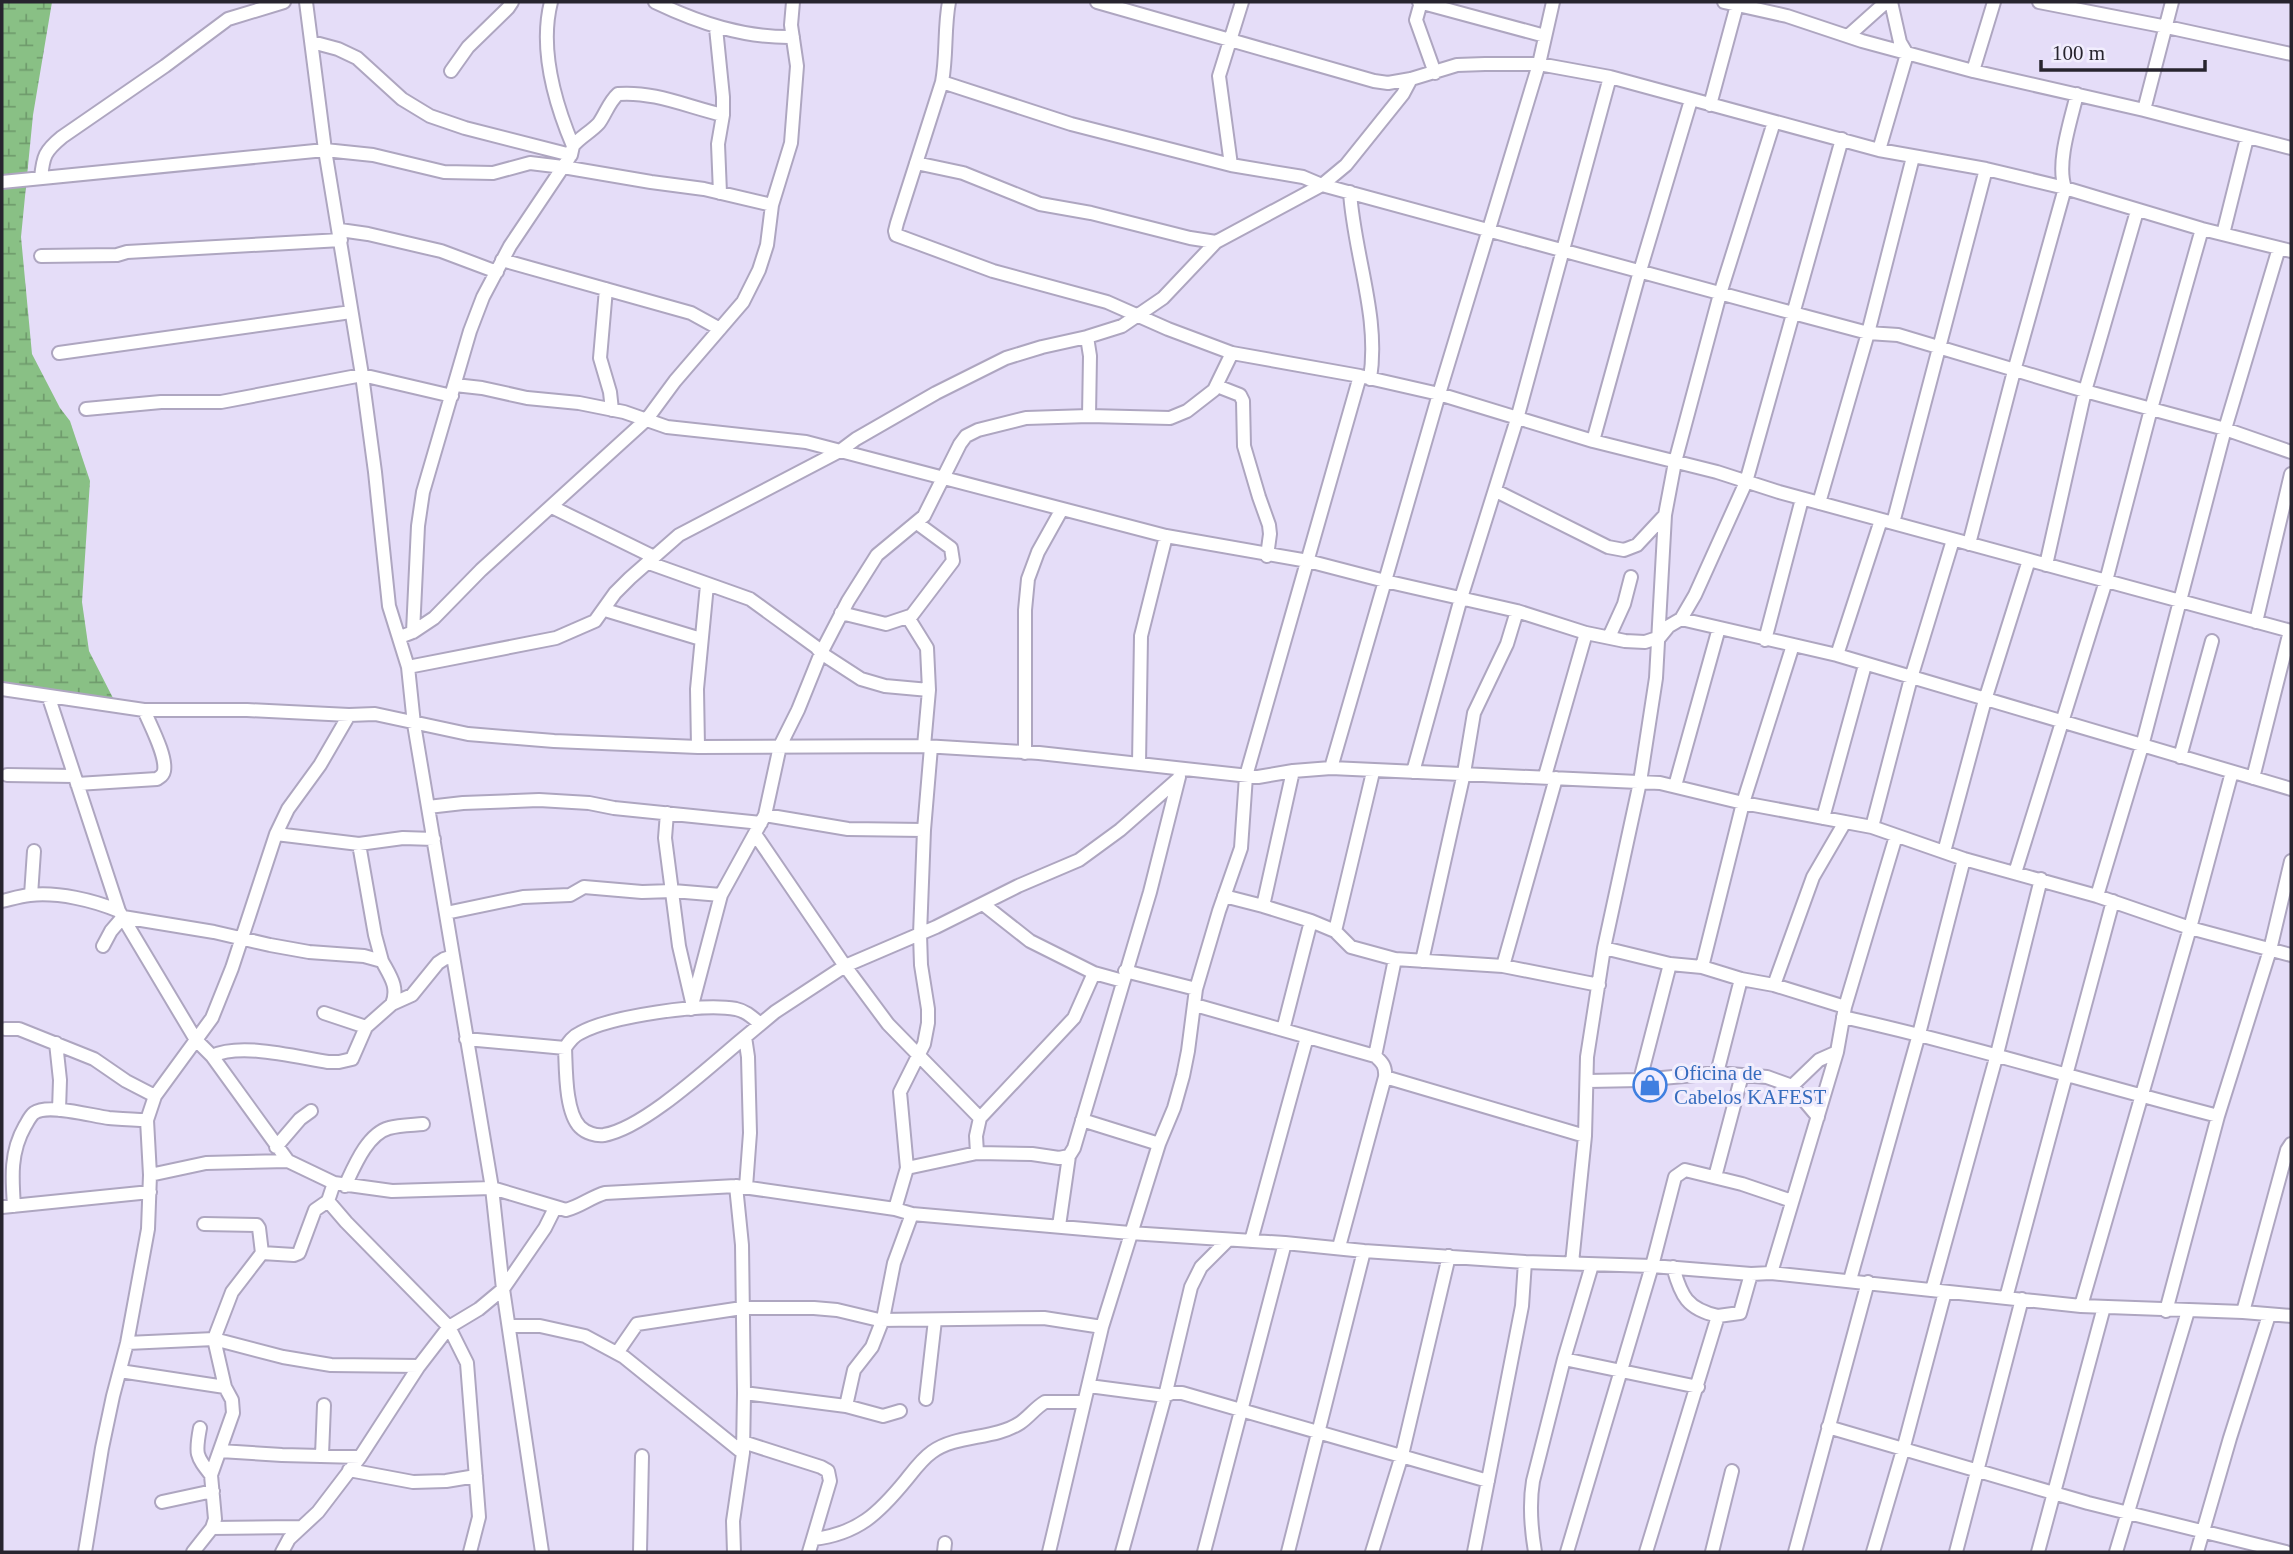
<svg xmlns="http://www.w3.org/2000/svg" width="2293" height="1554" font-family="'Times New Roman',serif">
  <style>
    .wetland { fill: url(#wetland-marsh) }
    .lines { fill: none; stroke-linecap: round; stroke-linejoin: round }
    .minor-casing { stroke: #aea6c0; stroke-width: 16 }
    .minor { stroke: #fff; stroke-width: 12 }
    .labels { text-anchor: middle; stroke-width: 6; stroke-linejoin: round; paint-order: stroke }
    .shop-label { font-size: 21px; fill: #366cbe; stroke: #f1edfd; text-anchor: start }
  </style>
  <defs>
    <pattern id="wetland-marsh" width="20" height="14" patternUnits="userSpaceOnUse" patternTransform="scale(1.75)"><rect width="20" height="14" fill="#89c085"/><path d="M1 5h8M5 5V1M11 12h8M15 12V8" fill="none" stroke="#709c6d"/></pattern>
  </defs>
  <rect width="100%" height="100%" fill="#e5ddf8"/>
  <!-- wetland -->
  <path class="wetland" d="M2,2H52L33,115L21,237L32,354L60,408L70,421L90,481L82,602L89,651L114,700L2,684Z"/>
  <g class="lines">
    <defs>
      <path id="minor" d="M655,2C699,23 744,38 793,37
        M949,2C944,28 947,55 942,82L897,223L895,231L896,235L993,271L1107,302L1168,329L1232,353L1360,376L1439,394L1593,441L1717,472L1779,492L2291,631
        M1097,2L1374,81L1388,83L1411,79L1457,65L1485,64H1539L1610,77L1879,150L1986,169L2065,188L2202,229L2291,251
        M1419,2L1545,36
        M1421,2L1416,20L1435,73
        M1724,2L1787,16L1862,41L1973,71L2144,110L2291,148
        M2039,2L2167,27L2291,54
        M716,28L723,97V115L718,144L720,193
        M1848,36L1886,2
        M312,42L338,49L357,58L402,99L430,116L465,128L571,155
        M451,71L468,47L508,8L512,2
        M1973,71L1994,2
        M942,82L1071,124L1231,165L1303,177L1322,185L1793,313L1868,333L1898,335L2085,391L2225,429L2291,452
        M1710,105L1737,5
        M2144,110L2172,2
        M573,146C580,137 591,132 599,123C606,113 609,102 618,94C654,91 688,107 723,115
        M1879,150L1907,54L1900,42L1891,2
        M916,163L963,173L1040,204L1091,213L1190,238L1216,242
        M1231,165L1219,76L1242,2
        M41,178C43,156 45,151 62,137L165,66L228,19L284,2
        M2,182L325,150L373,155L444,172L493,173L530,163L563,167L651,182L704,189L772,205
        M1350,192C1354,255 1380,316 1370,379
        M340,230L368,234L441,251L497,272
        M2223,234L2247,138
        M41,256L117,255L127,252L341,240
        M502,260L691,313L720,329
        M606,289L600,358L610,392L612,410
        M1087,337L1090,356L1089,416
        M59,353L351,312
        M455,385L482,388L527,398L579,403L624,412L667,427L806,442L1166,536L1308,561L1385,581L1517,611L1586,633L1625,641L1645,642L1660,637L1669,626L1681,619L1837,655L2291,789
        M1217,386L1240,395L1243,401L1244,446L1259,497L1269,525L1270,534L1267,556
        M86,409L161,402H221L362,375L452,396
        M1593,441L1640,271L1691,100
        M1496,491L1608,547L1624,550L1637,545L1665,515
        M1819,503L1868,333L1913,157
        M552,507L654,557
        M917,523L951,548L953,561L909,619L927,648L929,690L924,746
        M1893,523L1986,169
        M1969,544L2014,371L2065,188C2056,163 2071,120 2077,94
        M649,563L750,599L816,647L821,653L861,679L885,686L929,690
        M2046,565L2085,391L2137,211
        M605,610L701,639
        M841,613L886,624L910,616
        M1681,619L1695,595L1746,482L1842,139
        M2256,622L2291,474
        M413,632L418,526L423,492L470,331L483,297L510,246L571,155L573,146C554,101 539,49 551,2
        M400,637L413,632L434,618L481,570L647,419L675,381L743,302L759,270L767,245L772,205L791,143L797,66L791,25L793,2
        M1609,637L1624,604L1631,577
        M1765,640L1802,499
        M1837,655L1881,520
        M408,667L556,638L595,621L615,593L630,578L679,535L840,451L856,439L936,393L1006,358L1042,347L1087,337L1122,326L1163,298L1216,242L1322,185L1346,165L1403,94L1411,79
        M2,689L144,710H247L349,715L375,714L468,734L554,741L698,747L924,746L1039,753L1258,777L1293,771L1331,768L1660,783L1743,803L1872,827L1964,859L2097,896L2190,928L2291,955
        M49,698L119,911L196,1040L212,1056L288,1161L334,1183L328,1201L346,1222L449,1327L467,1363L479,1517L470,1552
        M698,747L697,689L707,585
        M1025,753V610L1028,579L1038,552L1062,509
        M2180,757L2212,641
        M1139,764L1141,636L1166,536
        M1331,768L1439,394L1539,64L1553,2
        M1293,771L1263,906L1311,921L1335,931L1351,947L1395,959L1503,966L1599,985
        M1413,772L1461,598L1517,419L1610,77
        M7,775L74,776
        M1545,776L1586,633
        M2253,778L2290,631
        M77,784L157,779C161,776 163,776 164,771C167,756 150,725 144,710
        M1675,786L1719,628
        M428,807L463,803L539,800L589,803L614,808L761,823
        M667,813L665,838L679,946L692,1002
        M765,815L848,829L924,830
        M1823,818L1865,665
        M1872,827L1911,678L1953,540
        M276,834L359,844L403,838L434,839
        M755,834L845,966L888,1024L980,1118
        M359,844L375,935L382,961
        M1944,852L1985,700L2029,560
        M2015,873L2106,581L2151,409L2202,229
        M31,895L34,851
        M1224,896L1263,906
        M2097,896L2142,746L2225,429L2279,248
        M2,901C11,899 20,896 30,895C58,892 93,900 119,911
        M983,904L1030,941L1094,973L1123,981
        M446,913L523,897L570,895L584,887L642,892L673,891L721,895
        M1335,931L1373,772
        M103,946L111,931L123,917L214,932L270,945L309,952L364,956L382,961C390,976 399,987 392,1004
        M1604,948L1670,964L1702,967L1741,979L1774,985L1845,1007
        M1422,961L1464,773L1474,713L1507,644L1517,611
        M1503,966L1556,778
        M1702,967L1743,803L1793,645
        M1125,971L1196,989
        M1774,985L1813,877L1845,822
        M1195,1005L1375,1056C1382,1062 1386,1066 1385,1077L1339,1247
        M691,1009L721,895L765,815L780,746L798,710L821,653L848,601L877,555L924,516L960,444L966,436L978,430L1026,418L1089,416L1170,418L1187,411L1214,390L1232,353
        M324,1013L366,1027
        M1843,1017C1969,1045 2093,1084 2218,1116
        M759,1023C752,1017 746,1011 736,1009C702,1003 611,1016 580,1033C573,1036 569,1042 565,1048C566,1068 565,1112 580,1127C586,1133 596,1136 604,1135C645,1128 712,1064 745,1037L775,1012L845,966L936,927L1018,886L1079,860L1120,830L1178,779
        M5,1029H19L94,1059L126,1081L155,1096
        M1283,1030L1311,921
        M745,1037L748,1057L750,1133L746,1187
        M466,1039L565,1048
        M56,1043L60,1080L59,1110
        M212,1056C241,1042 296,1057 328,1062H339L352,1059L366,1027L392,1004L412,995L438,963L444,959L453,956
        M1375,1056L1395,959
        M1717,1073L1741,979
        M1385,1077L1585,1136
        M1640,1080L1670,964
        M1588,1081L1640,1080L1717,1073L1767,1077L1792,1086L1819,1060L1837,1052
        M1792,1086L1818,1117
        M1082,1120L1159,1144
        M276,1147L300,1119L311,1111
        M977,1153L976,1136L980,1118L1074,1018L1094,973
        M907,1168L977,1153L1032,1154L1059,1158L1069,1156L1074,1148L1150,892L1179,777
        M150,1175L206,1163L288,1161
        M1715,1177L1742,1075
        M334,1183L392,1191L492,1188L566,1210C581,1206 591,1197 605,1193L736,1186L895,1209L912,1214L1130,1233L1285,1243L1364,1251L1525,1262L1652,1266L1751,1274L1771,1273L2081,1306L2243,1312L2291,1316
        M345,1186C354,1167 367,1134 389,1128C399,1125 412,1125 423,1124
        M14,1206C12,1178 10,1152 25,1126C27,1123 30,1116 34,1113C48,1103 92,1116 109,1118C122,1119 134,1120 147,1120
        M2,1207L150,1192
        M895,1209L907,1168L900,1092L924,1044L928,1023V1009L921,965L920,934L924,830L931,747
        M204,1224L257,1225L259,1228L262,1253
        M1059,1226L1069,1156
        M1251,1241L1307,1037
        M1572,1263L1585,1136L1587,1057L1604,948L1640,782L1656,678L1665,515L1675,462L1720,294L1774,122
        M1673,1267C1681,1296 1687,1309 1718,1316
        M1771,1273L1837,1052L1845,1007L1896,836
        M1850,1280L1919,1034L1964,859
        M1932,1290L1997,1054L2041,879
        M2006,1298L2113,901
        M2081,1306L2190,928L2232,772
        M2166,1311L2218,1116L2270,950L2291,861
        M2243,1312L2287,1150L2291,1144
        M509,1326H540L585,1336L624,1357L743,1453
        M127,1343L214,1339L283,1357L331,1365L419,1366
        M617,1353L637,1324L742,1308H814L837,1310L879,1320L1044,1318L1102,1327
        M1564,1359L1698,1387
        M120,1371L225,1387
        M1089,1386L1165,1396L1172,1393H1182L1488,1481
        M744,1393L846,1406L883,1416L900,1411
        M926,1399L935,1320
        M846,1406L854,1370L872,1347L883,1319L894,1263L912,1214
        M1828,1427L2088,1503L2286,1552
        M200,1428C195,1454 196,1456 211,1475
        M743,1442L821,1467L828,1471L830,1481L809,1552
        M220,1451L282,1455L360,1457
        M322,1455L324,1405
        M349,1470L413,1482L446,1481L476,1476
        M162,1502L213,1491
        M212,1528L300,1527
        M813,1539C858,1534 879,1513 906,1480C914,1470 922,1459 932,1452C957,1434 994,1440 1020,1423C1029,1417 1035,1408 1045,1402H1084
        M85,1552L102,1448L113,1396L127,1343L148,1229L150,1175L147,1120L155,1096L212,1018L232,968L276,834L288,809L320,765L349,715
        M193,1552L212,1528L215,1519L211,1475L233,1413L232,1400L225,1387L214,1339L232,1292L262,1253L294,1255L299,1253L315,1210L328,1201
        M282,1552L289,1539L318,1512L360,1457L419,1366L449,1327L479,1309L503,1289L492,1188L414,724L408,667L389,606L375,472L362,375L325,150L306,2
        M542,1552L503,1289L545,1228L555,1208
        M640,1552L642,1456
        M734,1552L733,1521L743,1453L744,1393L742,1245L736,1186
        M944,1552L945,1543
        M1049,1552L1102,1327L1159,1144L1174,1108L1183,1076L1188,1051L1196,989L1219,911L1241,848L1246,776L1360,376
        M1122,1552L1165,1396L1191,1287L1201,1267L1228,1240
        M1204,1552L1285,1243
        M1288,1552L1364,1251
        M1372,1552L1402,1455L1449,1256
        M1474,1552L1522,1306L1525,1262
        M1535,1552C1531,1528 1529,1505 1533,1481L1564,1359L1592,1265
        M1567,1552L1652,1266L1675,1177L1685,1170L1742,1184L1792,1201
        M1646,1552L1718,1316L1740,1313L1751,1274
        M1712,1552L1732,1471
        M1795,1552L1868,1282
        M1873,1552L1903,1450L1945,1292
        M1956,1552L2022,1299
        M2038,1552L2104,1307
        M2116,1552L2188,1311
        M2197,1552L2230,1438L2269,1315"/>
    </defs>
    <!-- minor casing -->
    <use href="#minor" class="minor-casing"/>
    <!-- minor -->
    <use href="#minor" class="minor"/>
  </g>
  <!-- icons -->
  <defs>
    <symbol id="shop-ring" viewBox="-11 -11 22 22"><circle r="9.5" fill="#f1edfd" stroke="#3f7fe0" stroke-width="1.5"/><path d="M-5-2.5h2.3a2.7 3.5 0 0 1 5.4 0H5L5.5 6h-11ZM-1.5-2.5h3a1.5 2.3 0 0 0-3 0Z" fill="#3f7fe0"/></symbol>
  </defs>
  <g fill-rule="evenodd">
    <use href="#shop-ring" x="1631" y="1066" width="38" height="38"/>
  </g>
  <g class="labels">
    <!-- shop labels -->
    <g class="shop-label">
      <text x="1674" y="1080">Oficina de<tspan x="1674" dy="24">Cabelos KAFEST</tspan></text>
    </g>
  </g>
  <!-- border -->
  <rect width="2293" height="1554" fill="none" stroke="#27242e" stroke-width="7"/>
  <!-- scale -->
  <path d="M2041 60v10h164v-10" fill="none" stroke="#27242e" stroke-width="3.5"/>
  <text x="2052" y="60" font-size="21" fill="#27242e" stroke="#f1edfd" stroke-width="5" paint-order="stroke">100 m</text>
</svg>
